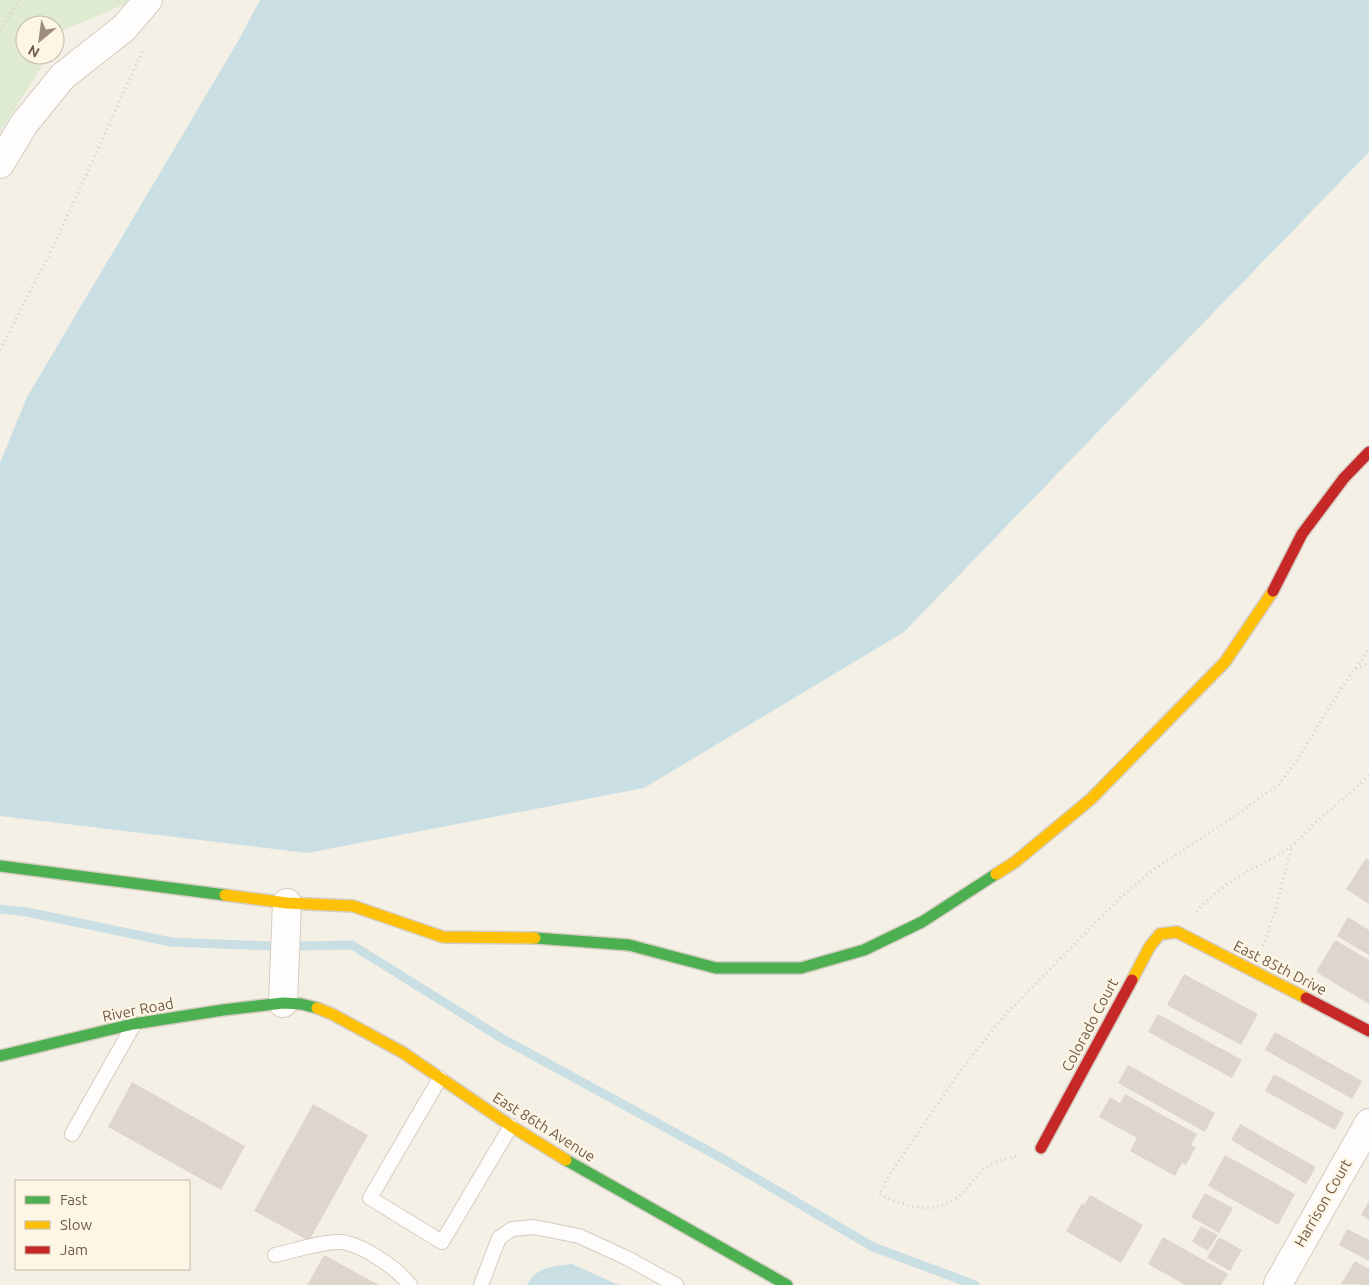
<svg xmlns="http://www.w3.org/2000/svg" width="1369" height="1285" font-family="Ubuntu,sans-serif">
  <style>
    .green { fill: #deebd1 }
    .water { fill: #c9dfe3 }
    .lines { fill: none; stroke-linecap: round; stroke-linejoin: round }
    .stream { stroke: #c9dfe3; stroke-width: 9 }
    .building { fill: #ded6cc }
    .lane-casing { stroke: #d3cbc2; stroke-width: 16 }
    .street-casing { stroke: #d3cbc2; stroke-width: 30 }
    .fast-casing { stroke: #d5cdc3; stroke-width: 14 }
    .slow-casing { stroke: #d5cdc3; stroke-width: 14 }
    .jam-casing { stroke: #d5cdc3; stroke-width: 14 }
    .path { stroke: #d6cfc9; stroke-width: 3; stroke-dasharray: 1 4; stroke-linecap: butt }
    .lane { stroke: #fefdfb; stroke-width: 14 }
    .street { stroke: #fefdfb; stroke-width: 28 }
    .fast { stroke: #4caf50; stroke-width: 11 }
    .slow { stroke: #ffc107; stroke-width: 11 }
    .jam { stroke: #c62828; stroke-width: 11 }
    .labels { text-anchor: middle; stroke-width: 4.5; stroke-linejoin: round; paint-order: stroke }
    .street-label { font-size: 15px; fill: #705a49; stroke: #fef6e5 }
  </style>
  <rect width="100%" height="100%" fill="#f5f0e6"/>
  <!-- green -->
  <path class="green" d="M0,0H132L130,2L64,30L55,45V25H25V55H49L0,132Z"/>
  <!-- water -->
  <path class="water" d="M260,0H1369V152L904,632L644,788L307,853L0,816V463L27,397L237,43Z
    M572,1264L619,1285H527C535,1267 554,1266 572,1264Z"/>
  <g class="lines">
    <!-- stream -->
    <path class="stream" d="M0,909L27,912L171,942L271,946
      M302,946L352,945L503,1039L725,1160L873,1247L975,1285"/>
  </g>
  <!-- building -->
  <path class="building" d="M1366,858L1369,860V904L1346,889Z
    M1348,917L1369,930V955L1337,936Z
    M1335,940L1369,960V1004L1316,972Z
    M1184,974L1258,1014L1241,1045L1167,1005Z
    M1158,1014L1242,1060L1232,1078L1148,1032Z
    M1275,1032L1362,1081L1352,1099L1265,1050Z
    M1128,1065L1215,1113L1205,1132L1118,1083Z
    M1274,1074L1344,1113L1335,1130L1265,1091Z
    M132,1082L245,1146L221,1190L108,1127Z
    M1125,1094L1197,1134L1191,1145L1196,1147L1186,1165L1182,1163L1175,1176L1130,1151L1137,1138L1099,1117L1110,1097L1120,1103Z
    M313,1104L368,1135L309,1241L254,1211Z
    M1240,1124L1316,1167L1306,1184L1231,1140Z
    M1225,1155L1295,1194L1278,1225L1208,1186Z
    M1205,1193L1233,1208L1219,1233L1191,1217Z
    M1090,1195L1143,1225L1121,1263L1066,1231L1082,1203L1084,1205Z
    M1369,1201V1220L1361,1215Z
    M1201,1226L1218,1235L1208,1251L1192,1242Z
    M1347,1229L1369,1240V1261L1339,1245Z
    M1163,1237L1228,1274L1221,1285H1185L1148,1264Z
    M1219,1237L1242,1250L1230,1271L1207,1258Z
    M324,1255L379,1285H307Z
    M1355,1261L1369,1269V1285L1341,1284Z"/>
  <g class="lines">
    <defs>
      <path id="lane" d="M440,1078L370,1198L442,1242L511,1126
        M72,1134L133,1026
        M275,1255C293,1251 323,1241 341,1242C362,1244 398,1269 410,1285
        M481,1285L499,1238L512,1229L534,1227L579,1236L627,1258L676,1285"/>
      <path id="street" d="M0,164L24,124L63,76L124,28L148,0
        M283,1003L287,903
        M1278,1284L1369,1123"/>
      <path id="fast" d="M0,866L225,895
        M535,938L629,945L716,968H801L864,950L922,922L996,874
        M0,1056L133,1024L223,1010L283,1003L301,1004L317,1008
        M566,1160L787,1285"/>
      <path id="slow" d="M996,874L1015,862L1091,799L1225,662L1273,591
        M225,895L287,903L353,906L443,937L535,938
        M1132,980L1150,946L1160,934L1177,932L1306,998
        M317,1008L332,1014L402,1052L511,1126L566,1160"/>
      <path id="jam" d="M1273,591L1302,534L1344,478L1369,452
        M1306,998L1369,1031
        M1041,1148L1132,980"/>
    </defs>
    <!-- lane casing -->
    <use href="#lane" class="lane-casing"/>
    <!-- street casing -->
    <use href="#street" class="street-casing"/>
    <!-- fast casing -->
    <use href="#fast" class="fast-casing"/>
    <!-- slow casing -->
    <use href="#slow" class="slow-casing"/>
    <!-- jam casing -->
    <use href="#jam" class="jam-casing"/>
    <!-- path -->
    <path class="path" d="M0,30L19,0
      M0,350L56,241L143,50
      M1356,669L1369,663
      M1197,912C1220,881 1259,868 1290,847C1299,841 1307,831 1315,823C1333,807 1352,792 1369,775
      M1263,946L1276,908L1292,846
      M1016,1156C1008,1159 997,1160 990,1165C980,1170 975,1179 968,1187C942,1218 910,1209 879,1194L890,1174L961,1070L1003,1017L1119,899L1151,871L1235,816L1279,784L1299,757L1338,693L1369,649"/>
    <!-- lane -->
    <use href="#lane" class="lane"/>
    <!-- street -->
    <use href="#street" class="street"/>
    <!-- fast -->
    <use href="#fast" class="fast"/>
    <!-- slow -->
    <use href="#slow" class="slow"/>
    <!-- jam -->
    <use href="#jam" class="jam"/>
  </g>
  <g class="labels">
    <!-- street labels -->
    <g class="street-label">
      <text transform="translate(1280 968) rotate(27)" y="5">East 85th Drive</text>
      <text transform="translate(138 1010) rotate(-11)" y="5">River Road</text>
      <text transform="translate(1090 1025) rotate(-62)" y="5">Colorado Court</text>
      <text transform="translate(544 1127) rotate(32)" y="5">East 86th Avenue</text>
      <text transform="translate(1323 1203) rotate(-60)" y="5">Harrison Court</text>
    </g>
  </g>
  <!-- legend -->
  <rect x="15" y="1180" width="175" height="90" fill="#fef6e5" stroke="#c5b8a7"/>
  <rect x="25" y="1196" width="25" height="8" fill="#4caf50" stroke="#c5b8a7"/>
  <text x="60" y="1205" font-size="15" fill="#705a49">Fast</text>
  <rect x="25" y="1221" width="25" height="8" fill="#ffc107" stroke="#c5b8a7"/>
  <text x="60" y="1230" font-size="15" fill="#705a49">Slow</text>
  <rect x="25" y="1246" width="25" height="8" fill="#c62828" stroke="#c5b8a7"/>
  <text x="60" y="1255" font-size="15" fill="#705a49">Jam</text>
  <!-- north arrow -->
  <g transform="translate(40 40) rotate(209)"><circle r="24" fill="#fef6e5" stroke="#c5b8a7"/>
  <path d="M0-4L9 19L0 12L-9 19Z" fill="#9f8e80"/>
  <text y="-8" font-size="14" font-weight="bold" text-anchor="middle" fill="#705a49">N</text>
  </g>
</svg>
